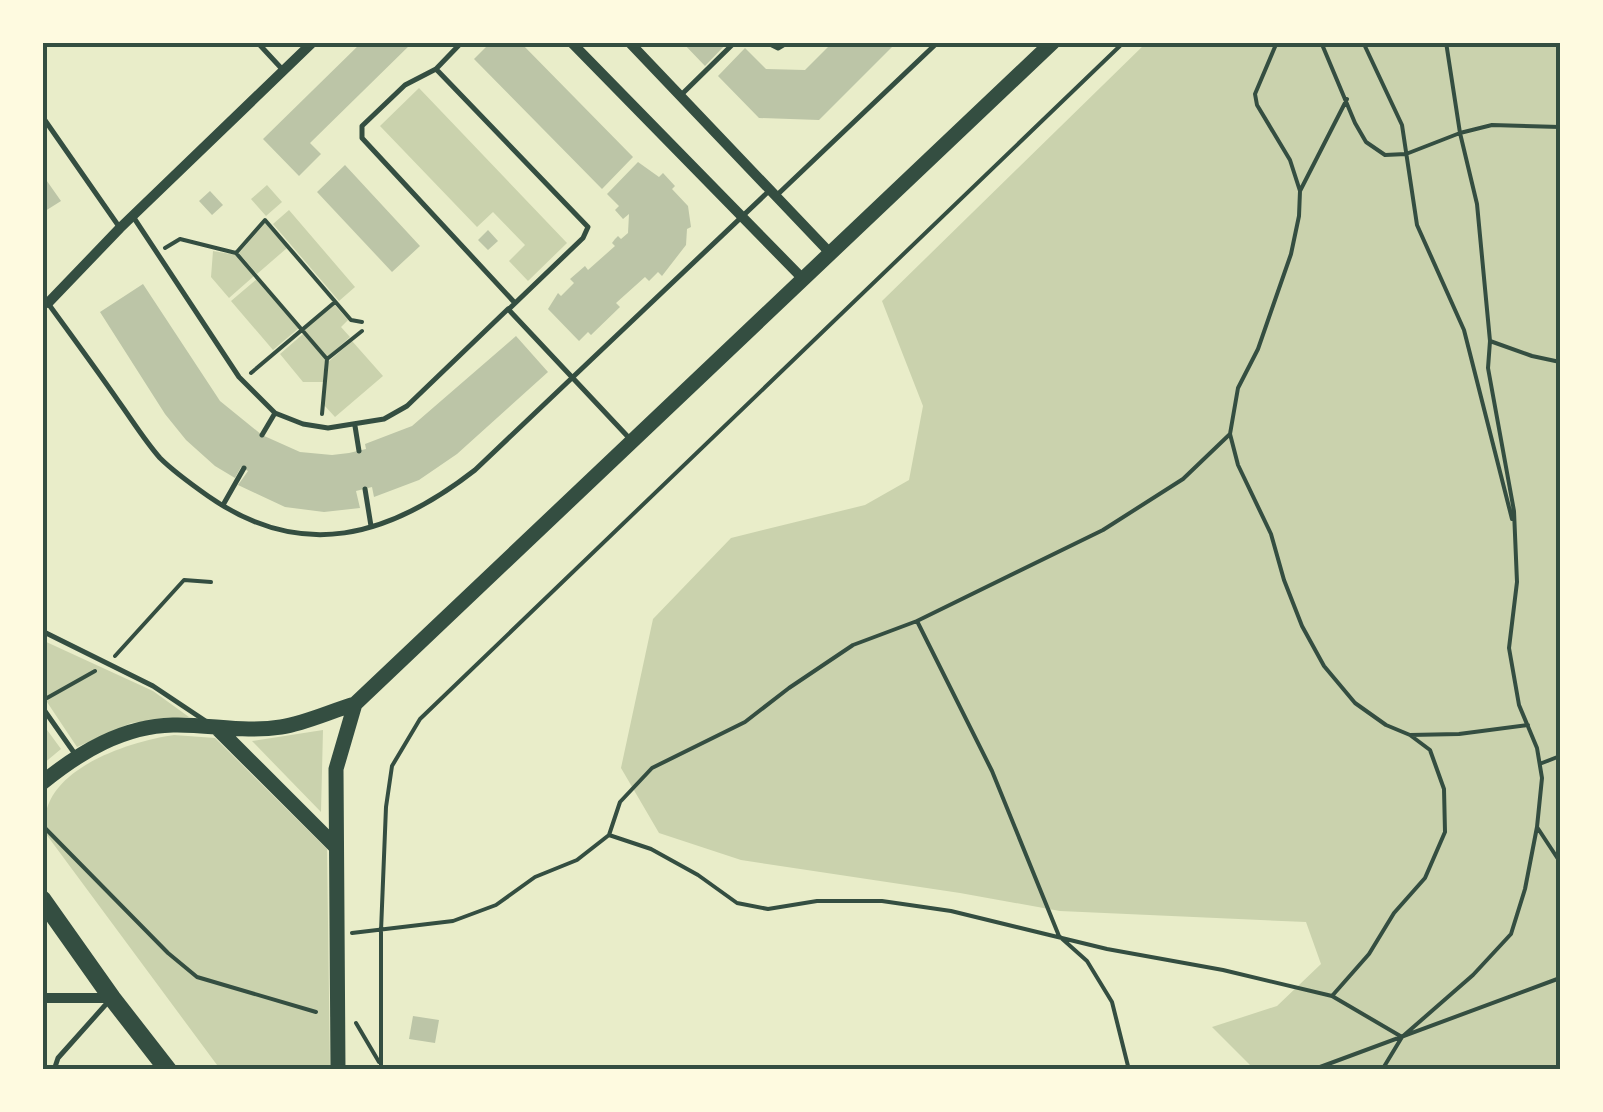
<svg xmlns="http://www.w3.org/2000/svg" width="1603" height="1112" font-family="Rubik,sans-serif">
  <style>
    .green { fill: #cad2ad }
    .building { fill: #bcc5a7 }
    .lines { fill: none; stroke-linecap: round; stroke-linejoin: round }
    .path { stroke: #344e41; stroke-width: 4 }
    .service { stroke: #344e41; stroke-width: 5 }
    .minor { stroke: #344e41; stroke-width: 10 }
    .secondary { stroke: #344e41; stroke-width: 15 }
    .trunk { stroke: #344e41; stroke-width: 18 }
    .neatline { fill: none; stroke: #344e41; stroke-width: 4 }
  </style>
  <rect width="100%" height="100%" fill="#e9edc9"/>
  <!-- green -->
  <path class="green" d="M1146,43H1560V1069H1254L1212,1027L1277,1006L1321,964L1306,922L1060,911L960,893L741,860L659,833L621,768L653,619L731,538L865,505L909,480L923,406L882,301Z
    M419,88L567,243L528,281L509,261L525,245L493,212L477,227L380,126Z
    M267,185L282,202L266,216L251,199Z
    M289,210L355,287L339,301L273,224Z
    M265,223L287,248L257,274L239,253Z
    M213,251L237,255L254,276L229,298L211,277Z
    M257,279L299,328L273,350L231,301Z
    M334,304L348,320L341,327L350,337L327,357L304,330Z
    M303,334L325,359L323,382H303L280,354Z
    M352,341L383,376L335,417L324,405L328,362Z
    M42,640L153,691L189,717L131,723L77,747L43,696Z
    M42,723L61,749L43,764H42Z
    M323,730L321,812L252,741Z
    M174,735L215,738L327,849L330,1069H220L46,834C34,772 126,742 174,735Z"/>
  <!-- building -->
  <path class="building" d="M362,42H413L310,143L321,154L299,176L263,139Z
    M491,42H520L633,157L602,189L474,59Z
    M682,42H728L705,66Z
    M833,42H897L819,120L759,118L718,76L745,48L766,69L805,70Z
    M638,162L659,177L663,173L675,186L672,189L688,206L691,227L687,229L686,245L662,276L658,272L649,281L645,277L616,303L620,307L591,335L588,332L579,341L548,309L558,293L561,296L574,283L570,279L585,266L588,270L615,246L612,243L615,239L618,236L621,239L628,233L629,214L623,219L615,210L619,206L607,194Z
    M345,165L420,246L392,272L317,192Z
    M42,174L61,201L42,213Z
    M210,191L223,205L212,215L199,201Z
    M488,230L498,241L488,250L478,240Z
    M143,284L220,401L262,435L300,452L332,455L349,453L366,449L365,444L412,426L516,336L548,372L457,454L419,480L374,497L372,487L356,491L360,508L324,512L285,507L238,485L248,471L241,467L235,478L215,466L186,440L165,414L100,312Z
    M413,1016L439,1020L435,1043L409,1039Z"/>
  <g class="lines">
    <!-- path -->
    <path class="path" d="M1277,42L1255,94L1257,105L1290,160L1300,191L1299,216L1291,254L1258,349L1238,388L1230,434L1238,465L1271,534L1284,580L1302,626L1324,666L1355,703L1386,725L1410,735L1430,750L1444,789L1445,832L1425,878L1394,913L1369,954L1332,996
      M1321,42L1355,123L1366,142L1385,155L1406,154L1460,133L1492,125L1560,127
      M1363,42L1402,125L1417,225L1464,330L1512,519
      M1446,42L1460,133L1477,204L1490,341L1488,368L1514,511L1517,582L1509,648L1519,705L1537,748L1542,778L1537,827L1560,862
      M1300,191L1347,99
      M165,248L180,239L236,253
      M362,331L327,359L236,253L265,220L351,320L362,322
      M1490,341L1532,356L1560,362
      M251,373L335,302
      M322,414L327,359
      M917,621L992,771L1059,936L1087,961L1112,1002L1129,1070
      M115,656L184,580L211,582
      M47,698L95,671
      M1410,735L1459,734L1528,725
      M1542,763L1560,756
      M42,825L168,953L197,977L316,1012
      M609,835L651,849L698,875L737,903L768,909L817,901H882L951,911L1107,949L1223,970L1332,996L1402,1037
      M352,933L453,921L496,905L535,877L577,860L609,835L620,802L652,768L745,722L789,688L853,645L917,621L1103,530L1183,479L1230,434
      M356,1023L379,1062
      M381,1070V931L386,807L392,766L420,719L1124,42
      M1312,1070L1560,978
      M1382,1070L1402,1037L1473,975L1511,934L1525,889L1537,827"/>
    <!-- service -->
    <path class="service" d="M257,42L282,69
      M462,42L436,69L588,227L583,238L509,309
      M766,42L778,48L788,42
      M436,69L405,85L362,126V138L515,303
      M680,96L735,42
      M42,116L120,228
      M777,195L938,42
      M134,218L239,377L275,413L303,424L328,428L384,419L407,406L508,309L631,440
      M42,295C68,331 94,366 119,402C132,420 145,441 160,458C174,472 191,484 208,496C302,562 389,537 475,470L770,190
      M355,426L359,451
      M262,435L275,413
      M365,489L371,526
      M223,505L244,468
      M42,631L153,686L207,722
      M42,707L75,754
      M54,1070L58,1058L108,1002"/>
    <!-- minor -->
    <path class="minor" d="M571,42L804,280
      M629,42L831,254
      M48,303L120,228L313,42
      M42,998H111"/>
    <!-- secondary -->
    <path class="secondary" d="M218,729L335,846
      M42,783C80,752 123,726 173,725C209,724 245,733 281,727C306,723 331,711 355,704L1053,42
      M338,1070L336,769L355,704"/>
    <!-- trunk -->
    <path class="trunk" d="M42,899L112,998L168,1070"/>
  </g>
  <!-- border -->
  <rect width="1603" height="1112" fill="none" stroke="#fefae0" stroke-width="90"/>
  <rect x="45" y="45" width="1513" height="1022" class="neatline"/>
</svg>
